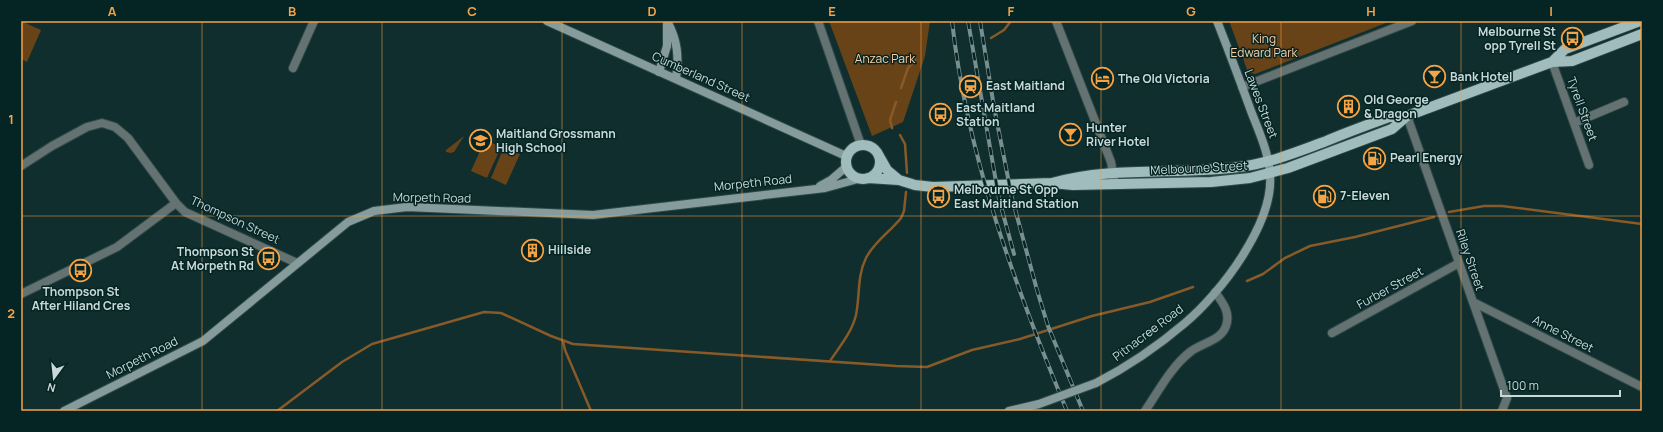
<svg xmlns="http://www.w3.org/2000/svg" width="1663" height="432" font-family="Manrope,sans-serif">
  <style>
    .green { fill: #694318 }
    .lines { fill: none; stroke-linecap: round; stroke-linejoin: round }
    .stream { stroke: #885a28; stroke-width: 2.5 }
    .street-casing { stroke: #2e4949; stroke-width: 10 }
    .secondary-casing { stroke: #2e4949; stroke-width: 10 }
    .primary-casing { stroke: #2e4949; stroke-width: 12 }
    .street { stroke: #647272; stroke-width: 8 }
    .secondary { stroke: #869c9c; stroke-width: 8 }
    .primary { stroke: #a0bcbc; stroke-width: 10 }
    .rail-casing { stroke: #798f8f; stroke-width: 4 }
    .rail { stroke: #052424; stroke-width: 2.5; stroke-dasharray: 8; stroke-linecap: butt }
    .secondary-bridge-casing { stroke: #2e4949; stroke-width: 10; stroke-linecap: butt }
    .secondary-bridge { stroke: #869c9c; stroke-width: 8 }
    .grid { fill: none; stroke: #f5a345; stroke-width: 1; stroke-opacity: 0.55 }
    .labels { text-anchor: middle; stroke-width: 3; stroke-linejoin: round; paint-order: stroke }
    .poi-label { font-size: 12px; font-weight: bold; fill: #c9d9d9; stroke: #052424; text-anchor: start }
    .park-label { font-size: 12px; fill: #fad0a7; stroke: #052424 }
    .street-label { font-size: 12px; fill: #c9d9d9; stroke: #052424 }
    .neatline { fill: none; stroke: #f5a345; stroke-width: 1.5 }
    .grid-label { font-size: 13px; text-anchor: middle; font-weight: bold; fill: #f5a345 }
  </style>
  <rect width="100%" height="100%" fill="#102e2e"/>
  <!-- green -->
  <path class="green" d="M21,21L41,30L27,62L21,59Z
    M829,21H930L925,56L903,122L872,136Z
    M1229,21H1391L1255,74L1248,72Z
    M464,136L454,152L451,153L446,152V150Z
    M485,140L501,147L487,178L471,171Z
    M504,147L520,154L506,185L491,178Z"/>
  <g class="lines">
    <!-- stream -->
    <path class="stream" d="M991,38L1004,30L1011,21
      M901,88L908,68L915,60
      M892,128L890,120L896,102
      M900,135L905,144L907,173
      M1449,212L1484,206H1502L1642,224
      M1247,281L1263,274L1285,258L1310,246L1355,237L1434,217
      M563,341L565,350L591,411
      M830,361C840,346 852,332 856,315C860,296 857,276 866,258C874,242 890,232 901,218L904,211L906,192
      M277,411L342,362L372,344L484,312L501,313L551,336L573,344L896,366L927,367L972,350L1020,339L1092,316L1150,302L1193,287"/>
    <defs>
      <path id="street" d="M818,21L861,145
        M1056,21L1111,162L1115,185
        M1552,62L1589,165
        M293,68L314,21
        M1242,87L1412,21
        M1407,116L1507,398L1502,411
        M1574,123L1624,102
        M21,166L52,146L87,127L102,123L115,127L128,138L176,203
        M21,294L117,247L176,203L185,212L297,263
        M1473,302L1642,387
        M1332,333L1459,263
        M1145,411C1158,392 1171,367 1190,352C1201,343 1221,341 1226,326C1231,312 1222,302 1215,292"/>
      <path id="secondary" d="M547,21L846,156
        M667,21C678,41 679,57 676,79
        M659,72L667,46V24
        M820,186L831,180L846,167
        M1096,383C1127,367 1158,346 1185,323C1221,293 1274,223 1270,175C1269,153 1259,132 1251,111C1240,81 1229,51 1217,21
        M64,411L203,341L348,222L374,211L407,207L593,215L825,188L858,179
        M1009,411L1039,404"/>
      <path id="primary" d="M1552,62L1565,49L1640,21
        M846 162a17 17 0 1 1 34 0a17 17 0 1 1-34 0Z
        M879,156L887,170L899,180
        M868,178L899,180L915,185L933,187L1052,183L1073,185L1211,182L1250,178L1288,168L1392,129L1407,116
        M1052,183C1115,165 1182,176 1246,166C1272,162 1299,151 1324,142C1345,133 1367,125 1389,117L1407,116L1552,62L1572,61L1642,34"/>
    </defs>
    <!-- street casing -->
    <use href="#street" class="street-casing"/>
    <!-- secondary casing -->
    <use href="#secondary" class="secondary-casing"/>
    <!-- primary casing -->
    <use href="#primary" class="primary-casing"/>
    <!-- street -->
    <use href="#street" class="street"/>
    <!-- secondary -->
    <use href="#secondary" class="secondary"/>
    <!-- primary -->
    <use href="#primary" class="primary"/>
    <defs>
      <path id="rail" d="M952,21C967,156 1015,286 1067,411
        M968,21L999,199L1014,254
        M980,21L994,107L1012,198L1037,290L1048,326L1083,411"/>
    </defs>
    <!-- rail casing -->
    <use href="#rail" class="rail-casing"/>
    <!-- rail -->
    <use href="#rail" class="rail"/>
    <defs>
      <path id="secondary-bridge" d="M1039,404L1096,383"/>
    </defs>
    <!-- secondary-bridge casing -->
    <use href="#secondary-bridge" class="secondary-bridge-casing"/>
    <!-- secondary-bridge -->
    <use href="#secondary-bridge" class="secondary-bridge"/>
  </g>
  <!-- grid -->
  <path class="grid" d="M202,21V411M382,21V411M562,21V411M742,21V411M921,21V411M1101,21V411M1281,21V411M1461,21V411M21,216H1642"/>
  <!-- icons -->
  <defs>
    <symbol id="bus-ring" viewBox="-11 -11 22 22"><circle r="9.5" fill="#052424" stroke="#f5a345" stroke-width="1.5"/><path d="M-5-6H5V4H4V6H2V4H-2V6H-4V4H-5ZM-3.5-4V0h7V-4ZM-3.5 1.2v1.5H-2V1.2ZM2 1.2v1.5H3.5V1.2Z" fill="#f5a345"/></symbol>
    <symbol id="bar-ring" viewBox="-11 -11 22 22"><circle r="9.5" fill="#052424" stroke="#f5a345" stroke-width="1.5"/><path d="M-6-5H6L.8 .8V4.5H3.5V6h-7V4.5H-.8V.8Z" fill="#f5a345"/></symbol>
    <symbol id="hotel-ring" viewBox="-11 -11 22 22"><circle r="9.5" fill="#052424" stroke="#f5a345" stroke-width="1.5"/><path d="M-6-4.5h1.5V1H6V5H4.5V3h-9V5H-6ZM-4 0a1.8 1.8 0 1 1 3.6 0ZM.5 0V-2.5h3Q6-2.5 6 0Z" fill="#f5a345"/></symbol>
    <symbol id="station-ring" viewBox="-11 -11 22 22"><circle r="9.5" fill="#052424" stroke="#f5a345" stroke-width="1.5"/><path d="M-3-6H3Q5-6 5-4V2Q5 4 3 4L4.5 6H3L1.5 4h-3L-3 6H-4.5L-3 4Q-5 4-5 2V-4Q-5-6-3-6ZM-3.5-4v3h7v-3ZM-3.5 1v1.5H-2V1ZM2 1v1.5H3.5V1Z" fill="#f5a345"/></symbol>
    <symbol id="building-ring" viewBox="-11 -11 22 22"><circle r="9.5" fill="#052424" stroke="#f5a345" stroke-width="1.5"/><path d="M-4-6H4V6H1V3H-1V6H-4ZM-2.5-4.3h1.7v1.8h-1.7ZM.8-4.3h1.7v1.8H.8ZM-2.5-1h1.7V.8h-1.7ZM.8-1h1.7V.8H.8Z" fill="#f5a345"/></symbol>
    <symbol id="school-ring" viewBox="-11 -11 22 22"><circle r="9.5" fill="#052424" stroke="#f5a345" stroke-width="1.5"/><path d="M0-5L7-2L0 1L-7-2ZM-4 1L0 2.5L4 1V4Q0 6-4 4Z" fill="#f5a345"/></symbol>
    <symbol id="fuel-ring" viewBox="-11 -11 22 22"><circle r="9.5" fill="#052424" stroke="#f5a345" stroke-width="1.5"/><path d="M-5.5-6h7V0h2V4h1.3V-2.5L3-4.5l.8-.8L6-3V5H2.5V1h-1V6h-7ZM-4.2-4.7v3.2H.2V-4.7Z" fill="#f5a345"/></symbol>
  </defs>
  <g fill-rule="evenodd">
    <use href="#bus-ring" x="1560" y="26" width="25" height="25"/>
    <use href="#bar-ring" x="1422" y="64" width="25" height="25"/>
    <use href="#hotel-ring" x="1090" y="66" width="25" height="25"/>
    <use href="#station-ring" x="958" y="74" width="25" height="25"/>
    <use href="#building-ring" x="1336" y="94" width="25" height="25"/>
    <use href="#bus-ring" x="928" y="102" width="25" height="25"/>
    <use href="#bar-ring" x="1058" y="122" width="25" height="25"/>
    <use href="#school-ring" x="468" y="128" width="25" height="25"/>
    <use href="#fuel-ring" x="1362" y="146" width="25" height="25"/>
    <use href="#fuel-ring" x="1312" y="184" width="25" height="25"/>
    <use href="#bus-ring" x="926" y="184" width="25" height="25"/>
    <use href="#building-ring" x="520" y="238" width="25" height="25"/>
    <use href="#bus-ring" x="256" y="246" width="25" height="25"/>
    <use href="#bus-ring" x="68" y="258" width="25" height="25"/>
  </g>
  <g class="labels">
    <!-- poi labels -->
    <g class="poi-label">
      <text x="1556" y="36" text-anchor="end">Melbourne St<tspan x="1556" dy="14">opp Tyrell St</tspan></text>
      <text x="1450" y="81">Bank Hotel</text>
      <text x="1118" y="83">The Old Victoria</text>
      <text x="986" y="90">East Maitland</text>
      <text x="1364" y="104">Old George<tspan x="1364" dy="14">&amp; Dragon</tspan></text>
      <text x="956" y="112">East Maitland<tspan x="956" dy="14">Station</tspan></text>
      <text x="1086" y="132">Hunter<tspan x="1086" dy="14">River Hotel</tspan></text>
      <text x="496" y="138">Maitland Grossmann<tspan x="496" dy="14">High School</tspan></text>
      <text x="1390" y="162">Pearl Energy</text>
      <text x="954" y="194">Melbourne St Opp<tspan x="954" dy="14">East Maitland Station</tspan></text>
      <text x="1340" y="200">7-Eleven</text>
      <text x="548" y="254">Hillside</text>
      <text x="254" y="256" text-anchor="end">Thompson St<tspan x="254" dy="14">At Morpeth Rd</tspan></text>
      <text x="81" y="296" text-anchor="middle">Thompson St<tspan x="81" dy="14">After Hiland Cres</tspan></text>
    </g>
    <!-- park labels -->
    <g class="park-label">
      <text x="1264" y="43">King<tspan x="1264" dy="14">Edward Park</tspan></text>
      <text x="885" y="63">Anzac Park</text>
    </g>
    <!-- street labels -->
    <g class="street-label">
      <text transform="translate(701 77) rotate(24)" y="4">Cumberland Street</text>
      <text transform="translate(1261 104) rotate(69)" y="4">Lawes Street</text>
      <text transform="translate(1582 109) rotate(70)" y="4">Tyrell Street</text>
      <text transform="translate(1199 168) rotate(-3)" y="4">Melbourne Street</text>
      <text transform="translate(753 183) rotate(-6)" y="4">Morpeth Road</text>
      <text transform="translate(432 198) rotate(1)" y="4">Morpeth Road</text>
      <text transform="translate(235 220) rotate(25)" y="4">Thompson Street</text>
      <text transform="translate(1470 260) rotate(71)" y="4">Riley Street</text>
      <text transform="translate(1390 288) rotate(-29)" y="4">Furber Street</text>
      <text transform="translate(1148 333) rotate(-37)" y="4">Pitnacree Road</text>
      <text transform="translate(1563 334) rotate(27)" y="4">Anne Street</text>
      <text transform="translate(142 358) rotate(-27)" y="4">Morpeth Road</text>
    </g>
  </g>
  <!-- border -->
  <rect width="1663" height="432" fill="none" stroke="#052424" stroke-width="44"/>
  <!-- north arrow -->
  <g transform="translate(54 378) rotate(195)" stroke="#052424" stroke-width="3" paint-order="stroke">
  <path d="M0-3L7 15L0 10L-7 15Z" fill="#c9d9d9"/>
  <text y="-6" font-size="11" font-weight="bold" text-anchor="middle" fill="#c9d9d9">N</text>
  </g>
  <!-- scale -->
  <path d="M1501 390v6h119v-6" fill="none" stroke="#c9d9d9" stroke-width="2"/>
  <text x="1507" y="390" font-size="12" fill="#c9d9d9" stroke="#052424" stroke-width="3" paint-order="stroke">100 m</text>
  <rect x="22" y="22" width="1619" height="388" class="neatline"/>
  <g class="grid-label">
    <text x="112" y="16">A</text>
    <text x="292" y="16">B</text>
    <text x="472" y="16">C</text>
    <text x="652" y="16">D</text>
    <text x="832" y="16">E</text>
    <text x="1011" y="16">F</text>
    <text x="1191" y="16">G</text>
    <text x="1371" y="16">H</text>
    <text x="1551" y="16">I</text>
    <text x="11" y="124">1</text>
    <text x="11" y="318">2</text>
  </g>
</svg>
